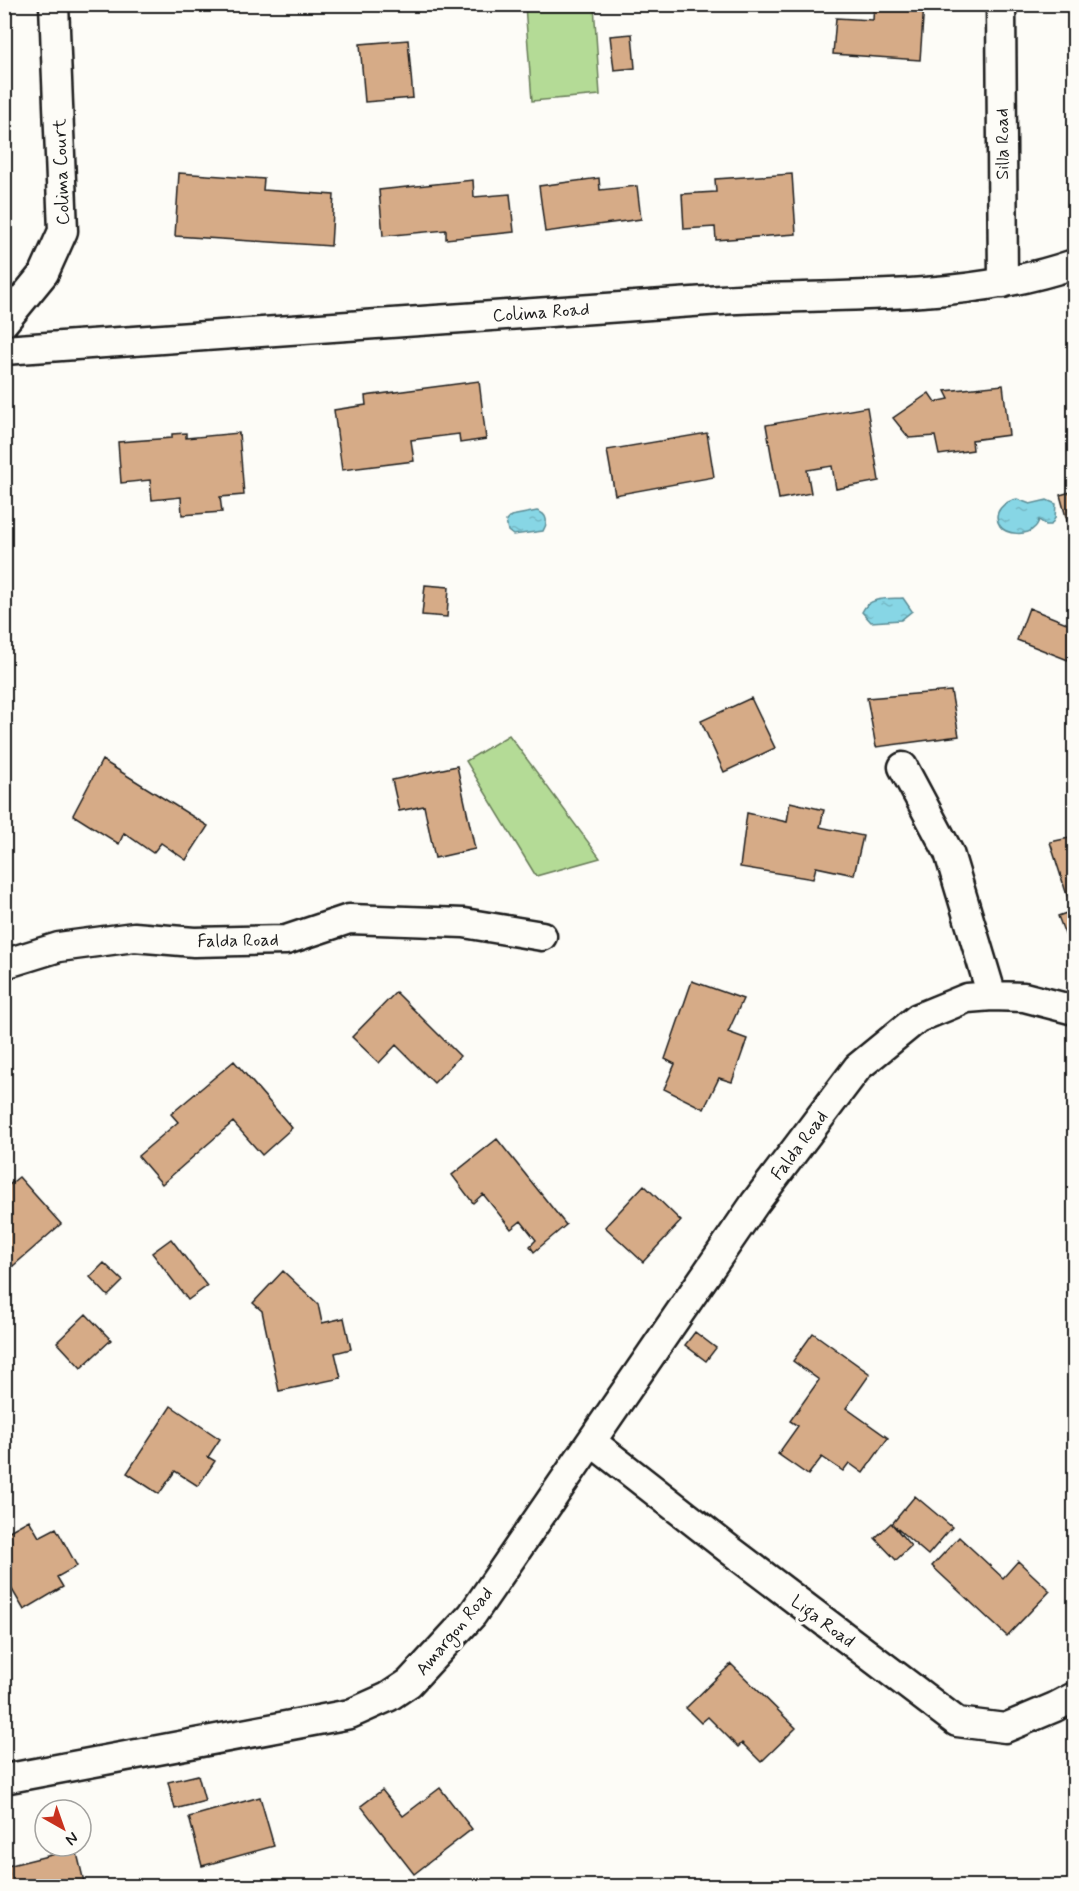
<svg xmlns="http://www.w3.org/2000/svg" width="1079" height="1891" font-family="Mynerve,sans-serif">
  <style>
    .pitch { fill: #b4db96; stroke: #687c59; stroke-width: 1.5 }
    .water { fill: url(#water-ripples); stroke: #5c8c95; stroke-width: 1.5 }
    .building { fill: #d6ab87; stroke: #1c1c1c; stroke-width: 1.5 }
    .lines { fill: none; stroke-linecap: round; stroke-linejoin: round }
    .street-casing { stroke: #1c1c1c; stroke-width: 33 }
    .street { stroke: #fdfcf7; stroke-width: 28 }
    .labels { text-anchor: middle; stroke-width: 6; stroke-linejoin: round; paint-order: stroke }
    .street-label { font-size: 18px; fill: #1c1c1c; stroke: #fdfcf7 }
  </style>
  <defs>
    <pattern id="water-ripples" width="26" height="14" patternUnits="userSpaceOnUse" patternTransform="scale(1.5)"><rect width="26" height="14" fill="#87d6e5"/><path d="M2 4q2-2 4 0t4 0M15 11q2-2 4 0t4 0" fill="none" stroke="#74b7c4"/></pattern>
  </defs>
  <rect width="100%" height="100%" fill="#fdfcf7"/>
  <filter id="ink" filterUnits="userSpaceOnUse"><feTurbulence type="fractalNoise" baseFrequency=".0167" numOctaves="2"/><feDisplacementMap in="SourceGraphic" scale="12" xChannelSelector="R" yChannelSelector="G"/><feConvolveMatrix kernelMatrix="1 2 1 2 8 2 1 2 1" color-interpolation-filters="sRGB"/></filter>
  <g filter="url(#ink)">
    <!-- pitch -->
    <path class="pitch" d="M525,5H594L600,95L532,101Z
      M509,735L600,858L536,876L466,761Z"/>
    <!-- water -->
    <path class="water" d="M1017,499L1030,504L1047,500L1056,504L1055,518L1051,525H1046L1039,520C1038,523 1037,526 1034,528C1027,536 1006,535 1000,526C991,512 1005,501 1017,499Z
      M537,511C548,514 548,523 543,531L513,535L508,531L506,521L511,516Z
      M903,598L912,611L901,620L871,622L862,612C869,596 889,599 903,598Z"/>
    <!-- building -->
    <path class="building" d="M874,4H924L920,60L833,54L836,18L873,20Z
      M632,34L635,68L614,70L610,36Z
      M408,40L413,98L365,102L360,44Z
      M179,173L264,179L263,190L334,195L331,246L175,236Z
      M792,174L796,234L716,240L715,227L684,229L682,194L716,192L715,179Z
      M599,178L600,190L637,186L641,219L545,232L539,186Z
      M473,180L474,197L510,194L514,232L446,239V230L383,236L379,190Z
      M479,381L486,439L460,443L459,434L411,440L414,461L342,470L334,410L366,405L365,396Z
      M1003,385L1009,435L972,440L973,450L939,455L935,436L909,438L893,418L929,393L935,402L949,399L945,391Z
      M867,407L879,481L836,489L832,466L807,470L811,493L779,499L766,425Z
      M186,433V438L239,433L244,495L220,497L222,512L182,515L181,497L152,500L150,480L121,483L118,442L172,438V434Z
      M707,433L714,477L615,495L607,450Z
      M1074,491V534L1071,535L1060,495Z
      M425,585L449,587L447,617L422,615Z
      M1029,608L1074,626V644L1068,660L1017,640Z
      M951,691L959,736L876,747L867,698Z
      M751,698L775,748L724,772L701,721Z
      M102,760L208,826L186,860L161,843L153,853L124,833L119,844L73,815Z
      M457,766L475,849L435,858L424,806L399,811L392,780Z
      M790,802L824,810L820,827L863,836L854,875L816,867L813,879L740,867L747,813L787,822Z
      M1074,837V955H1073L1058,916L1072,911L1050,842Z
      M692,981L743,999L728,1032L747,1039L732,1082L719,1078L704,1109L664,1089L675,1064L665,1059Z
      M396,992L460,1056L434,1083L396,1045L379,1063L352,1037Z
      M234,1061L292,1128L262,1155L233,1122L162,1184L138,1156L178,1122L171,1114Z
      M497,1139L566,1225L534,1252L530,1246L536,1240L521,1221L511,1229L483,1194L473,1203L452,1175Z
      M19,1177L61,1224L13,1266L4,1257V1189Z
      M644,1185L681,1221L643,1262L605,1227Z
      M171,1239L207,1286L188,1300L152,1253Z
      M104,1263L123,1281L108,1296L90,1277Z
      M283,1271L318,1304L322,1323L344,1318L351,1349L335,1353L341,1378L279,1391L262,1311L253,1303Z
      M86,1314L111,1340L81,1368L57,1342Z
      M695,1332L716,1348L706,1361L685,1345Z
      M813,1333L870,1374L846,1408L888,1438L863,1473L849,1463L843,1471L822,1457L808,1475L778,1454L798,1426L790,1421L819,1380L793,1361Z
      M171,1406L220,1439L208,1457L215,1461L198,1486L175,1471L159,1494L127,1473Z
      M915,1496L952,1527L928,1555L892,1524Z
      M29,1520L39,1537L56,1528L77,1566L57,1577L63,1587L24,1610L4,1576V1534Z
      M891,1523L911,1546L896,1560L875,1538Z
      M959,1537L1003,1578L1018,1561L1050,1591L1007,1636L932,1566Z
      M731,1664L796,1728L761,1762L742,1743L738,1747L708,1717L701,1723L686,1708Z
      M198,1775L205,1801L175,1809L168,1782Z
      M440,1788L472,1829L414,1874L361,1806L382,1790L403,1816Z
      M260,1797L274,1846L202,1866L189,1817Z
      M76,1849L85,1886H4V1877L9,1875L7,1866Z"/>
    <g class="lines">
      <defs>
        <path id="street" d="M1001,4L1003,283
          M4,322L44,273L63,231L54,4
          M4,350C243,333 482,316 721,300C836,293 966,302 1074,264
          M903,767L949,853L992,996
          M4,964L59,947L134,937L194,942L286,940L349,919L464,923L542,936
          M592,1442L730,1550L957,1722L1005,1728L1055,1707L1074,1697
          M4,1779L350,1714L388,1697L409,1683L472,1615L755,1203L858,1067L918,1018L967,998L992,996L1024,997L1074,1010"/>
      </defs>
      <!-- street casing -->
      <use href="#street" class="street-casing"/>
      <!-- street -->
      <use href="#street" class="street"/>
    </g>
  </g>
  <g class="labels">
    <!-- street labels -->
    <g class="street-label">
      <text transform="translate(1002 144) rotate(-90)" y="6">Silla Road</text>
      <text transform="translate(61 172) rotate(-92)" y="6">Colima Court</text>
      <text transform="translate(541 312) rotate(-4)" y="6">Colima Road</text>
      <text transform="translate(238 940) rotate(-1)" y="6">Falda Road</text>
      <text transform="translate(799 1145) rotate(-53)" y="6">Falda Road</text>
      <text transform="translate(823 1621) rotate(37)" y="6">Liga Road</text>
      <text transform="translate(454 1631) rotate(-50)" y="6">Amargon Road</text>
    </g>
  </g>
  <!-- margin -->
  <rect width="1079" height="1891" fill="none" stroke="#fdfcf7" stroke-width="24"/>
  <rect x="12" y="12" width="1055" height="1867" fill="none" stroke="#1c1c1c" stroke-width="2" filter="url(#ink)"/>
  <!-- north arrow -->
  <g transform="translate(63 1828) rotate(140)"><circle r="28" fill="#fdfcf7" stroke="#a3a29f" stroke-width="1.5"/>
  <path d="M0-4.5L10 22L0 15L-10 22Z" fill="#c8321e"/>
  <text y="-9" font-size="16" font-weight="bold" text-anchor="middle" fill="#1c1c1c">N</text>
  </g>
</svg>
